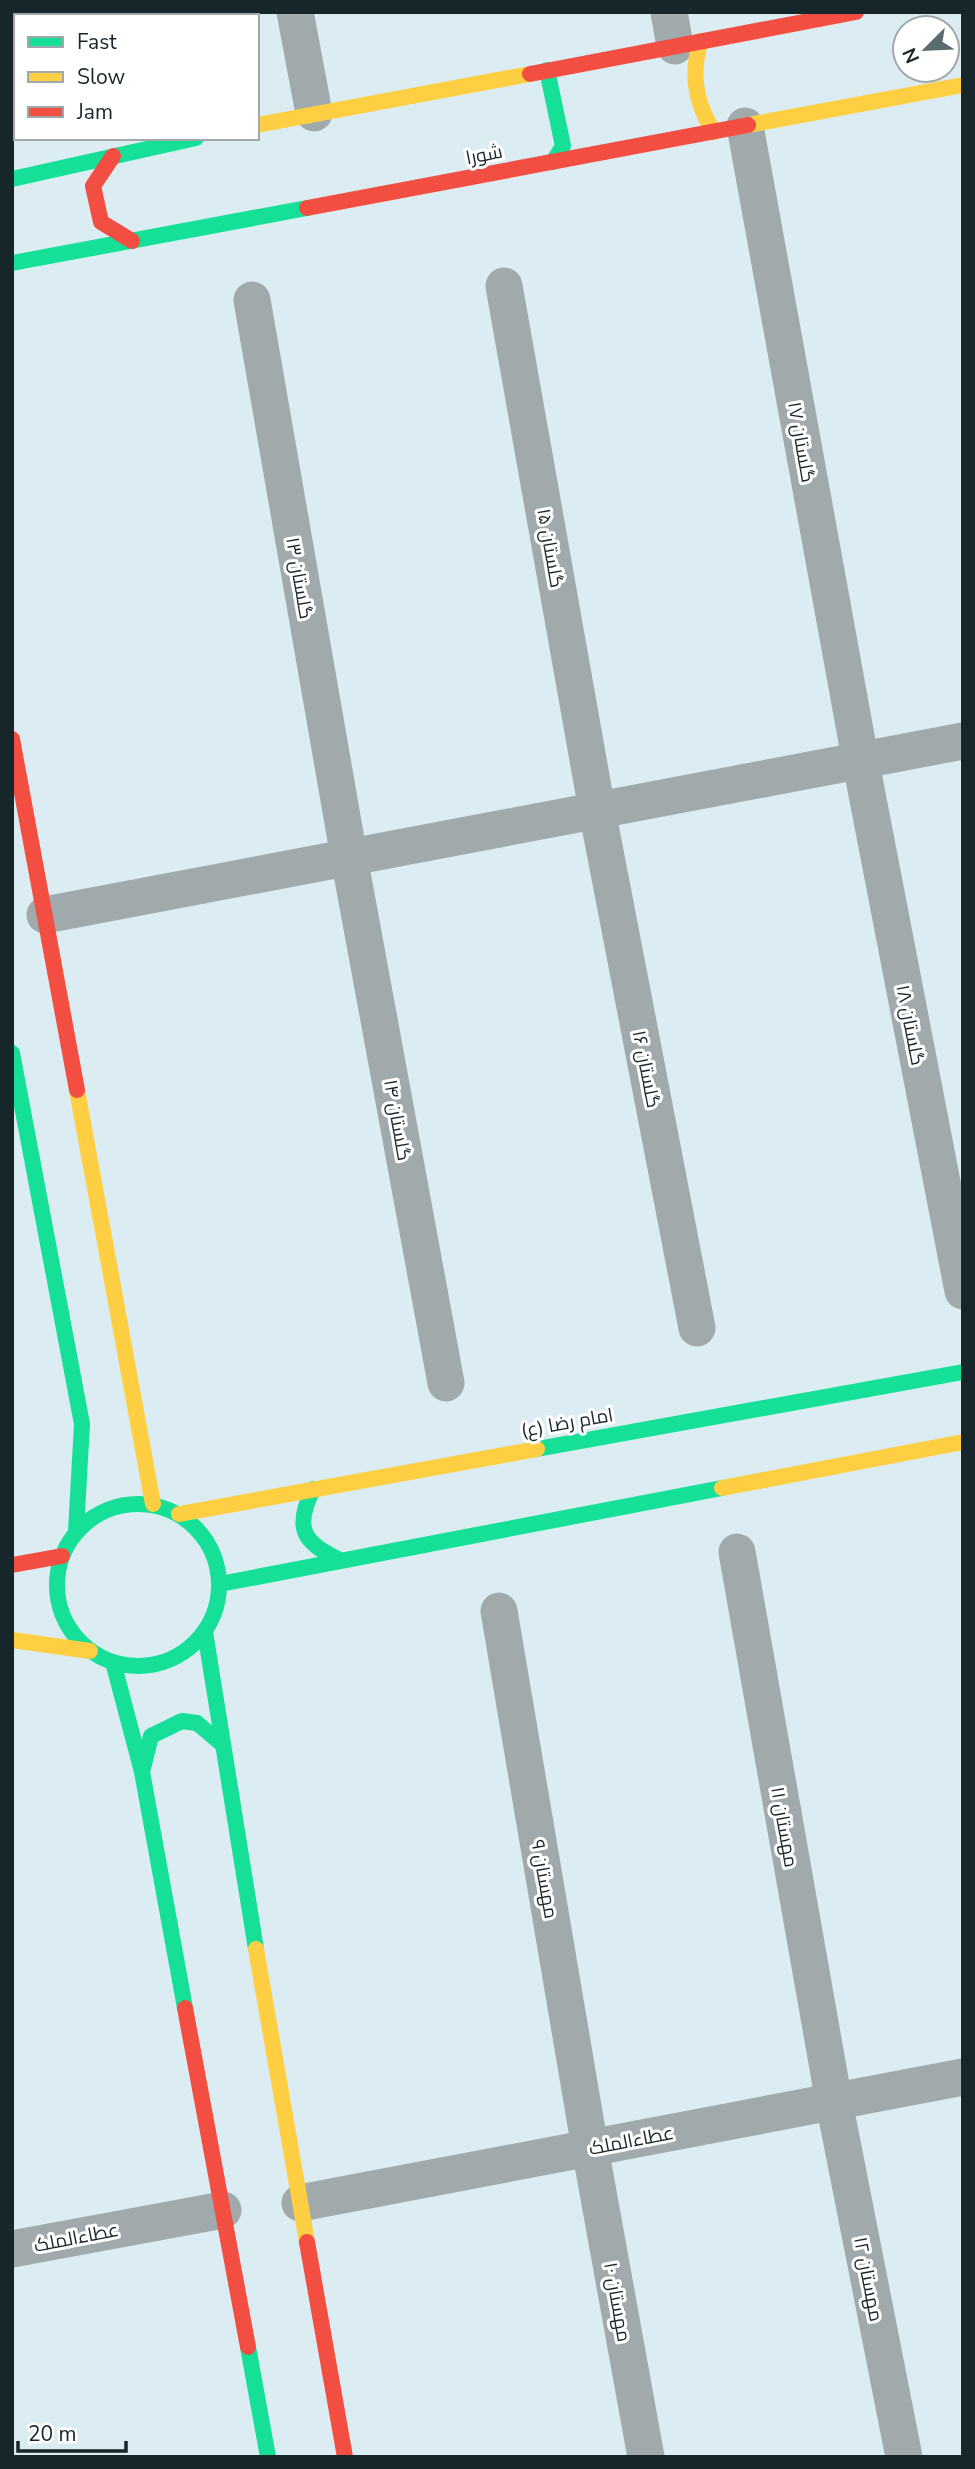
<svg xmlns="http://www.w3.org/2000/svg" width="975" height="2469" font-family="'Nunito Sans',Cairo,sans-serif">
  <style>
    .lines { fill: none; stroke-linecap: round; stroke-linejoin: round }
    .street { stroke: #a0aaac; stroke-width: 37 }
    .fast { stroke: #16e098; stroke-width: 16 }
    .slow { stroke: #ffcf43; stroke-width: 16 }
    .jam { stroke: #f24e42; stroke-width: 16 }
    .labels { text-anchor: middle; stroke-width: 6; stroke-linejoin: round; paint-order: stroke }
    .street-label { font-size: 19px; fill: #16262a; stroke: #fff }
  </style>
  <rect width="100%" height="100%" fill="#dbedf2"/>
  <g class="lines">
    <!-- street -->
    <path class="street" d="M295,12L314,113
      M669,12L675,46
      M745,126L860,758L963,1291
      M504,286L597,810L697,1328
      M252,300L349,857L446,1383
      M45,915L963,741
      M737,1552L834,2102L904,2457
      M499,1611L590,2148L646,2457
      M300,2203L963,2077
      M12,2249L223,2210"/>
    <!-- fast -->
    <path class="fast" d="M547,70L563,146L553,162
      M12,179L196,138
      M12,263L307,208
      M12,1053L82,1424L76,1531
      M537,1449L963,1372
      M313,1489C295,1526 301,1542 338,1559
      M57 1585a81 81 0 1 1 162 0a81 81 0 1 1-162 0Z
      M220,1584L722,1488
      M205,1632L256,1949
      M113,1662L142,1772L185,2008
      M142,1772L151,1736L182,1721L197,1723L223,1745
      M248,2347L268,2457"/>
    <!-- slow -->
    <path class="slow" d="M701,41C690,73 696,104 714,132
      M257,125L530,74
      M748,125L963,85
      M77,1090L153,1504
      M722,1488L963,1442
      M179,1514L537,1449
      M12,1640L90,1651
      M256,1949L307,2242"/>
    <!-- jam -->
    <path class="jam" d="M530,74L856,12
      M113,156L93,186L101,222L132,241
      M307,208L748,125
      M12,739L77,1090
      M12,1565L62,1556
      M185,2008L248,2347
      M307,2242L345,2457"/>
  </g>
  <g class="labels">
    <!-- street labels -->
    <g class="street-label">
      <text transform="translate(484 154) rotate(-11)" y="7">شورا</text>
      <text transform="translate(802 442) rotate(80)" y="7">گلستان ۱۷</text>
      <text transform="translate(551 548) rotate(80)" y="7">گلستان ۱۵</text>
      <text transform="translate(300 578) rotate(80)" y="7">گلستان ۱۳</text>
      <text transform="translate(911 1025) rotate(79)" y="7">گلستان ۱۸</text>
      <text transform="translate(647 1069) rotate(79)" y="7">گلستان ۱۶</text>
      <text transform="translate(398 1120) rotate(80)" y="7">گلستان ۱۴</text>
      <text transform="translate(567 1422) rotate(-10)" y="7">امام رضا (ع)</text>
      <text transform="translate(785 1827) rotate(80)" y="7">مهستان ۱۱</text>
      <text transform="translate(545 1879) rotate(80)" y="7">مهستان ۹</text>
      <text transform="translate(631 2140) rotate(-11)" y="7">عطاءالملک</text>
      <text transform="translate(76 2237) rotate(-11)" y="7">عطاءالملک</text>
      <text transform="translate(869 2279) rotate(79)" y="7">مهستان ۱۲</text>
      <text transform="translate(618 2302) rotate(80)" y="7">مهستان ۱۰</text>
    </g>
  </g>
  <!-- border -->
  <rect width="975" height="2469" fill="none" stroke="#16262a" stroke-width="28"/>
  <!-- legend -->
  <rect x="14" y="14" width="245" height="126" fill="#ffffff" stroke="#a2a8aa" stroke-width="2"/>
  <rect x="28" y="37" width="35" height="10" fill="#16e098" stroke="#a2a8aa" stroke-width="2"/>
  <text x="77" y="49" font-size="21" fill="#16262a">Fast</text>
  <rect x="28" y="72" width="35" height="10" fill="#ffcf43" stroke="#a2a8aa" stroke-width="2"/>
  <text x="77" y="84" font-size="21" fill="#16262a">Slow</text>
  <rect x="28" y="107" width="35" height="10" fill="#f24e42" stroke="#a2a8aa" stroke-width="2"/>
  <text x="77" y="119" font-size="21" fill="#16262a">Jam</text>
  <!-- north arrow -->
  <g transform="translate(926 49) rotate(246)"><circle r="33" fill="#ffffff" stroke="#a2a8aa" stroke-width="2"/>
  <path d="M0-5L12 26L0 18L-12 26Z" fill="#5b6c70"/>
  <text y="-10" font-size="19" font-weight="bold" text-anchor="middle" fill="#16262a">N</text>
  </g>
  <!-- scale -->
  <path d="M18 2441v10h108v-10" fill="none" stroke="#16262a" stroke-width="3.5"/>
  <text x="28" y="2441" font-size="21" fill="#16262a" stroke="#ffffff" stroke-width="5" paint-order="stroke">20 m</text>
</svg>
